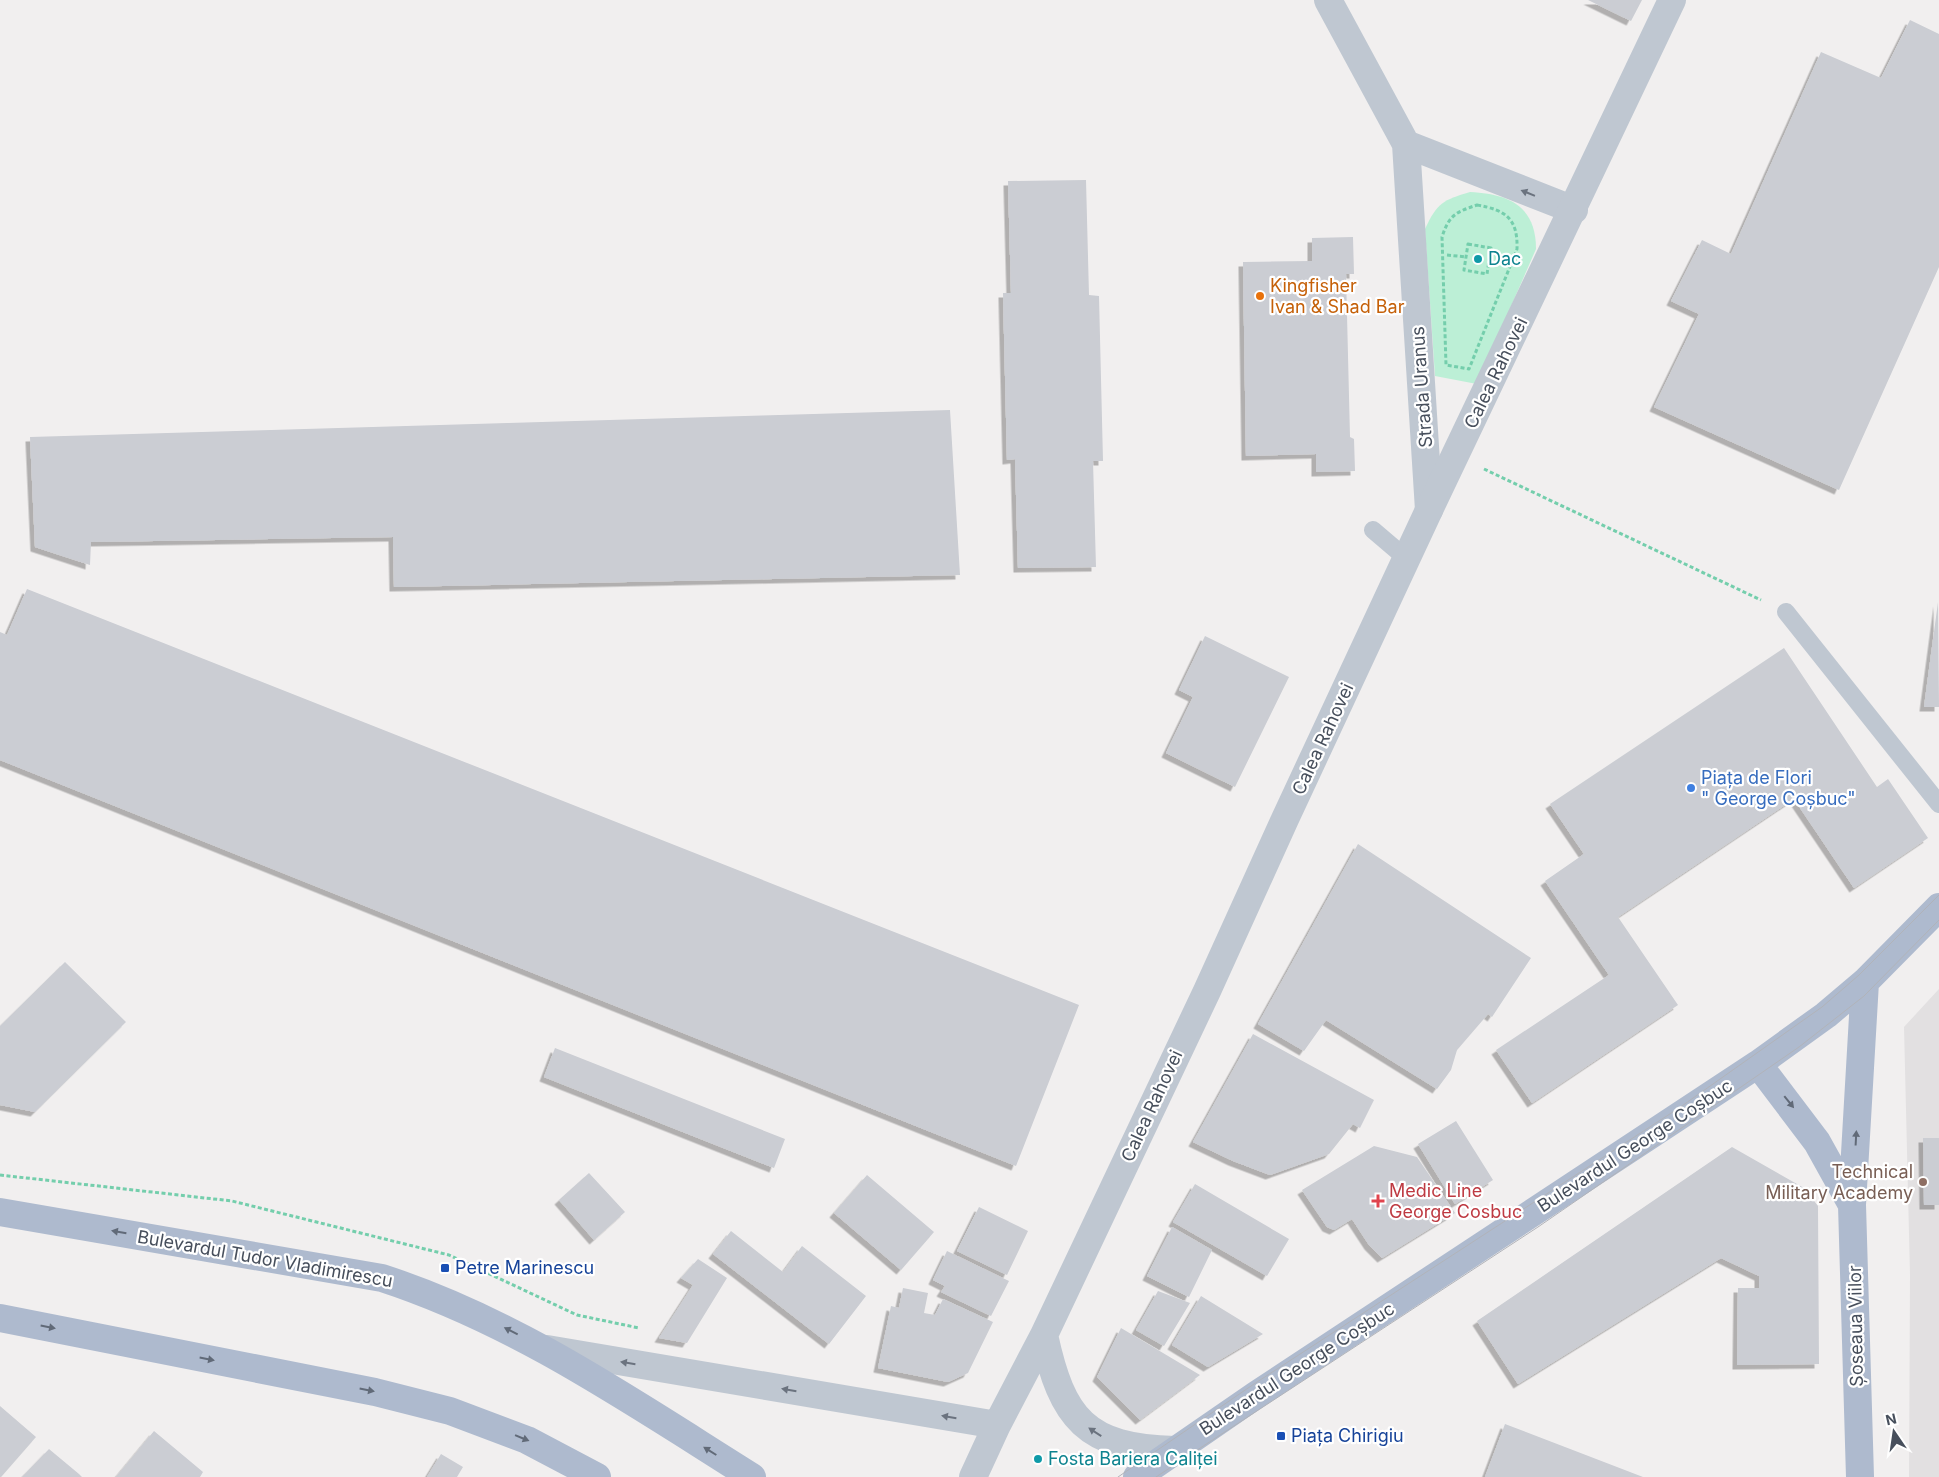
<svg xmlns="http://www.w3.org/2000/svg" width="1939" height="1477" font-family="Inter,sans-serif">
  <style>
    .education { fill: #e2e0e1 }
    .green { fill: #bcefd6 }
    .building { fill: #cbcdd3; filter: url(#shadow) }
    .lines { fill: none; stroke-linecap: round; stroke-linejoin: round }
    .path { stroke: #74ceac; stroke-width: 3; stroke-dasharray: 4 2.5; stroke-linecap: butt }
    .service { stroke: #bfc7d1; stroke-width: 18 }
    .minor { stroke: #bfc7d1; stroke-width: 28 }
    .tertiary { stroke: #bfc7d1; stroke-width: 28 }
    .primary { stroke: #aebace; stroke-width: 28 }
    .tram { stroke: #b1b3b9; stroke-width: 1 }
    .oneway { fill: #6b737f }
    .oneway2 { fill: #616a78 }
    .culture-dot { fill: #0f9aa8; stroke: #fff; stroke-width: 2 }
    .food-dot { fill: #e8710a; stroke: #fff; stroke-width: 2 }
    .shop-dot { fill: #3f7fe0; stroke: #fff; stroke-width: 2 }
    .education-dot { fill: #8d6e63; stroke: #fff; stroke-width: 2 }
    .health-dot { fill: #e0444e; stroke: #fff; stroke-width: 2 }
    .transit-dot { fill: #1a4fb4; stroke: #fff; stroke-width: 2 }
    .labels { text-anchor: middle; stroke-width: 4.5; stroke-linejoin: round; paint-order: stroke }
    .culture-label { font-size: 18px; fill: #0d838f; stroke: #fff; text-anchor: start }
    .food-label { font-size: 18px; fill: #c56008; stroke: #fff; text-anchor: start }
    .street-label { font-size: 18px; fill: #474f5c; stroke: #fff }
    .shop-label { font-size: 18px; fill: #366cbe; stroke: #fff; text-anchor: start }
    .education-label { font-size: 18px; fill: #785e54; stroke: #fff; text-anchor: end }
    .health-label { font-size: 18px; fill: #be3a42; stroke: #fff; text-anchor: start }
    .transit-label { font-size: 18px; fill: #164399; stroke: #fff; text-anchor: start }
  </style>
  <defs>
    <filter id="shadow"><feDropShadow dx="-4.5" dy="4.5" stdDeviation="0" flood-color="#0004"/></filter>
  </defs>
  <rect width="100%" height="100%" fill="#f1efef"/>
  <!-- education -->
  <path class="education" d="M1939,989V1477H1909L1910,1275L1904,1027Z"/>
  <!-- green -->
  <path class="green" d="M1470,192C1509,194 1536,206 1536,249L1477,384L1435,376L1425,229C1437,203 1443,200 1470,192Z"/>
  <!-- building -->
  <path class="building" d="M1588,0H1642L1631,21Z
    M1910,20L1939,34V267L1839,490L1654,407L1699,314L1671,301L1702,240L1731,254L1821,52L1881,78Z
    M1086,180L1089,295L1099,296L1103,461H1093L1096,567L1018,568L1015,459L1007,460L1003,293H1011L1008,181Z
    M1353,237L1354,274H1346L1350,437L1354,439L1355,471L1316,472V454L1246,456L1243,262L1312,261V238Z
    M950,410L960,575L394,587L393,537L91,542L90,565L35,547L30,437Z
    M27,589L1079,1005L1016,1166L0,760V632L7,635Z
    M1938,602L1939,707H1924Z
    M1205,636L1289,677L1235,787L1166,753L1193,697L1179,690Z
    M1784,648L1877,787L1888,779L1928,838L1854,888L1794,799L1618,917L1678,1005L1532,1103L1496,1050L1609,975L1545,881L1584,854L1550,804Z
    M1358,844L1531,958L1492,1017L1488,1014L1457,1050L1451,1070L1437,1089L1326,1020L1304,1051L1258,1024Z
    M65,962L126,1022L35,1112L0,1105V1026Z
    M1253,1034L1374,1100L1360,1128L1353,1124L1329,1154L1270,1175L1233,1161L1193,1142Z
    M555,1048L785,1139L774,1168L544,1077Z
    M1456,1121L1493,1180L1455,1204L1418,1144Z
    M1923,1138H1939V1205H1924Z
    M1374,1146L1417,1157L1455,1213L1382,1258L1369,1245L1352,1219L1334,1230L1327,1227L1302,1190Z
    M1732,1147L1804,1188L1818,1206L1819,1364L1737,1365L1738,1288H1759V1276L1721,1258L1518,1384L1477,1321Z
    M589,1173L625,1212L594,1240L559,1200Z
    M867,1175L934,1232L901,1270L834,1213Z
    M1195,1184L1289,1239L1267,1276L1173,1222Z
    M979,1207L1028,1231L1007,1275L957,1251Z
    M1172,1227L1212,1250L1189,1297L1147,1276Z
    M731,1231L783,1272L802,1246L866,1296L829,1344L713,1254Z
    M947,1251L1009,1281L991,1316L941,1292L945,1286L933,1280Z
    M698,1259L727,1278L687,1343L659,1338L693,1285L681,1278Z
    M903,1288L928,1293L924,1313L935,1315L943,1299L993,1322L968,1373L948,1382L878,1368L891,1306L899,1308Z
    M1158,1291L1190,1303L1164,1346L1136,1330Z
    M1201,1296L1263,1334L1208,1367L1172,1345Z
    M1121,1328L1200,1375L1140,1420L1097,1377Z
    M0,1406L36,1437L1,1477H0Z
    M1505,1424L1643,1477H1485Z
    M154,1431L203,1472L200,1477H116Z
    M49,1449L79,1474L82,1477H22Z
    M441,1454L463,1467L457,1477H427Z"/>
  <g class="lines">
    <!-- path -->
    <path class="path" d="M1477,205C1506,210 1518,219 1517,249L1469,369L1446,365L1442,237C1449,215 1456,212 1477,205Z
      M1468,244L1491,248L1487,274L1464,270Z
      M1447,255L1466,257
      M1489,261L1511,265
      M1484,469L1761,600
      M0,1175L232,1201L449,1255L577,1315L639,1328"/>
    <!-- service -->
    <path class="service" d="M1373,530L1407,559
      M1786,612L1939,804"/>
    <!-- minor -->
    <path class="minor" d="M1328,0L1406,144L1429,510
      M1406,144L1574,210"/>
    <!-- tertiary -->
    <path class="tertiary" d="M1044,1335C1062,1419 1086,1448 1175,1450
      M547,1349L997,1425
      M973,1477L997,1425L1044,1335L1207,991L1285,819L1429,510L1672,0"/>
    <!-- primary -->
    <path class="primary" d="M1758,1064L1817,1142L1852,1205
      M0,1212L382,1278C517,1322 632,1402 752,1477
      M0,1318L375,1392L450,1411L527,1440L597,1477
      M1137,1477L1256,1395L1758,1064L1826,1015L1865,982L1939,907
      M1860,1477L1852,1205L1865,982"/>
    <!-- tram -->
    <path class="tram" d="M1118,1477L1254,1384L1679,1108L1822,1007L1859,975L1939,895
      M1156,1477L1538,1227L1799,1047L1864,996L1939,920"/>
  </g>
  <!-- one-way arrows -->
  <defs><path id="oneway-solid" d="M-6-.8H1V-3.2L6.5 0L1 3.2V.8H-6Z" transform="scale(1.25)"/></defs>
  <g class="oneway">
    <use href="#oneway-solid" transform="translate(1528 193) rotate(-158)"/>
    <use href="#oneway-solid" transform="translate(628 1363) rotate(-171)"/>
    <use href="#oneway-solid" transform="translate(789 1390) rotate(-170)"/>
    <use href="#oneway-solid" transform="translate(949 1417) rotate(-170)"/>
    <use href="#oneway-solid" transform="translate(1095 1432) rotate(-147)"/>
  </g>
  <g class="oneway2">
    <use href="#oneway-solid" transform="translate(1789 1102) rotate(51)"/>
    <use href="#oneway-solid" transform="translate(1856 1138) rotate(-87)"/>
    <use href="#oneway-solid" transform="translate(119 1232) rotate(-170)"/>
    <use href="#oneway-solid" transform="translate(48 1327) rotate(11)"/>
    <use href="#oneway-solid" transform="translate(511 1331) rotate(-153)"/>
    <use href="#oneway-solid" transform="translate(207 1359) rotate(11)"/>
    <use href="#oneway-solid" transform="translate(367 1390) rotate(11)"/>
    <use href="#oneway-solid" transform="translate(522 1438) rotate(22)"/>
    <use href="#oneway-solid" transform="translate(710 1451) rotate(-148)"/>
  </g>
  <!-- markers -->
  <g class="culture-dot">
    <circle cx="1478" cy="259" r="5"/>
    <circle cx="1038" cy="1459" r="5"/>
  </g>
  <circle class="food-dot" cx="1260" cy="296" r="5"/>
  <circle class="shop-dot" cx="1691" cy="788" r="5"/>
  <circle class="education-dot" cx="1923" cy="1182" r="5"/>
  <path class="health-dot" d="M1375.5 1193.5h5v5h5v5h-5v5h-5v-5h-5v-5h5z"/>
  <g class="transit-dot">
    <rect x="440" y="1263" width="10" height="10" rx="2.5"/>
    <rect x="1276" y="1431" width="10" height="10" rx="2.5"/>
  </g>
  <g class="labels">
    <!-- culture labels -->
    <g class="culture-label">
      <text x="1488" y="265">Dac</text>
      <text x="1048" y="1465">Fosta Bariera Caliței</text>
    </g>
    <!-- food labels -->
    <g class="food-label">
      <text x="1270" y="292">Kingfisher<tspan x="1270" dy="21">Ivan &amp; Shad Bar</tspan></text>
    </g>
    <!-- street labels -->
    <g class="street-label">
      <text transform="translate(1496 373) rotate(-64)" y="6">Calea Rahovei</text>
      <text transform="translate(1422 387) rotate(-94)" y="6">Strada Uranus</text>
      <text transform="translate(1323 739) rotate(-65)" y="6">Calea Rahovei</text>
      <text transform="translate(1152 1106) rotate(-65)" y="6">Calea Rahovei</text>
      <text transform="translate(1635 1146) rotate(-33)" y="6">Bulevardul George Coșbuc</text>
      <text transform="translate(265 1259) rotate(10)" y="6">Bulevardul Tudor Vladimirescu</text>
      <text transform="translate(1856 1326) rotate(-91)" y="6">Șoseaua Viilor</text>
      <text transform="translate(1297 1369) rotate(-33)" y="6">Bulevardul George Coșbuc</text>
    </g>
    <!-- shop labels -->
    <g class="shop-label">
      <text x="1701" y="784">Piața de Flori<tspan x="1701" dy="21">" George Coșbuc"</tspan></text>
    </g>
    <!-- education labels -->
    <g class="education-label">
      <text x="1913" y="1178">Technical<tspan x="1913" dy="21">Military Academy</tspan></text>
    </g>
    <!-- health labels -->
    <g class="health-label">
      <text x="1389" y="1197">Medic Line<tspan x="1389" dy="21">George Cosbuc</tspan></text>
    </g>
    <!-- transit labels -->
    <g class="transit-label">
      <text x="455" y="1274">Petre Marinescu</text>
      <text x="1291" y="1442">Piața Chirigiu</text>
    </g>
  </g>
  <!-- north arrow -->
  <g transform="translate(1894 1432) rotate(347)" stroke="#ffffff" stroke-width="4" paint-order="stroke">
  <path d="M0-4L9 19L0 12L-9 19Z" fill="#474f5c"/>
  <text y="-8" font-size="14" font-weight="bold" text-anchor="middle" fill="#474f5c">N</text>
  </g>
</svg>
